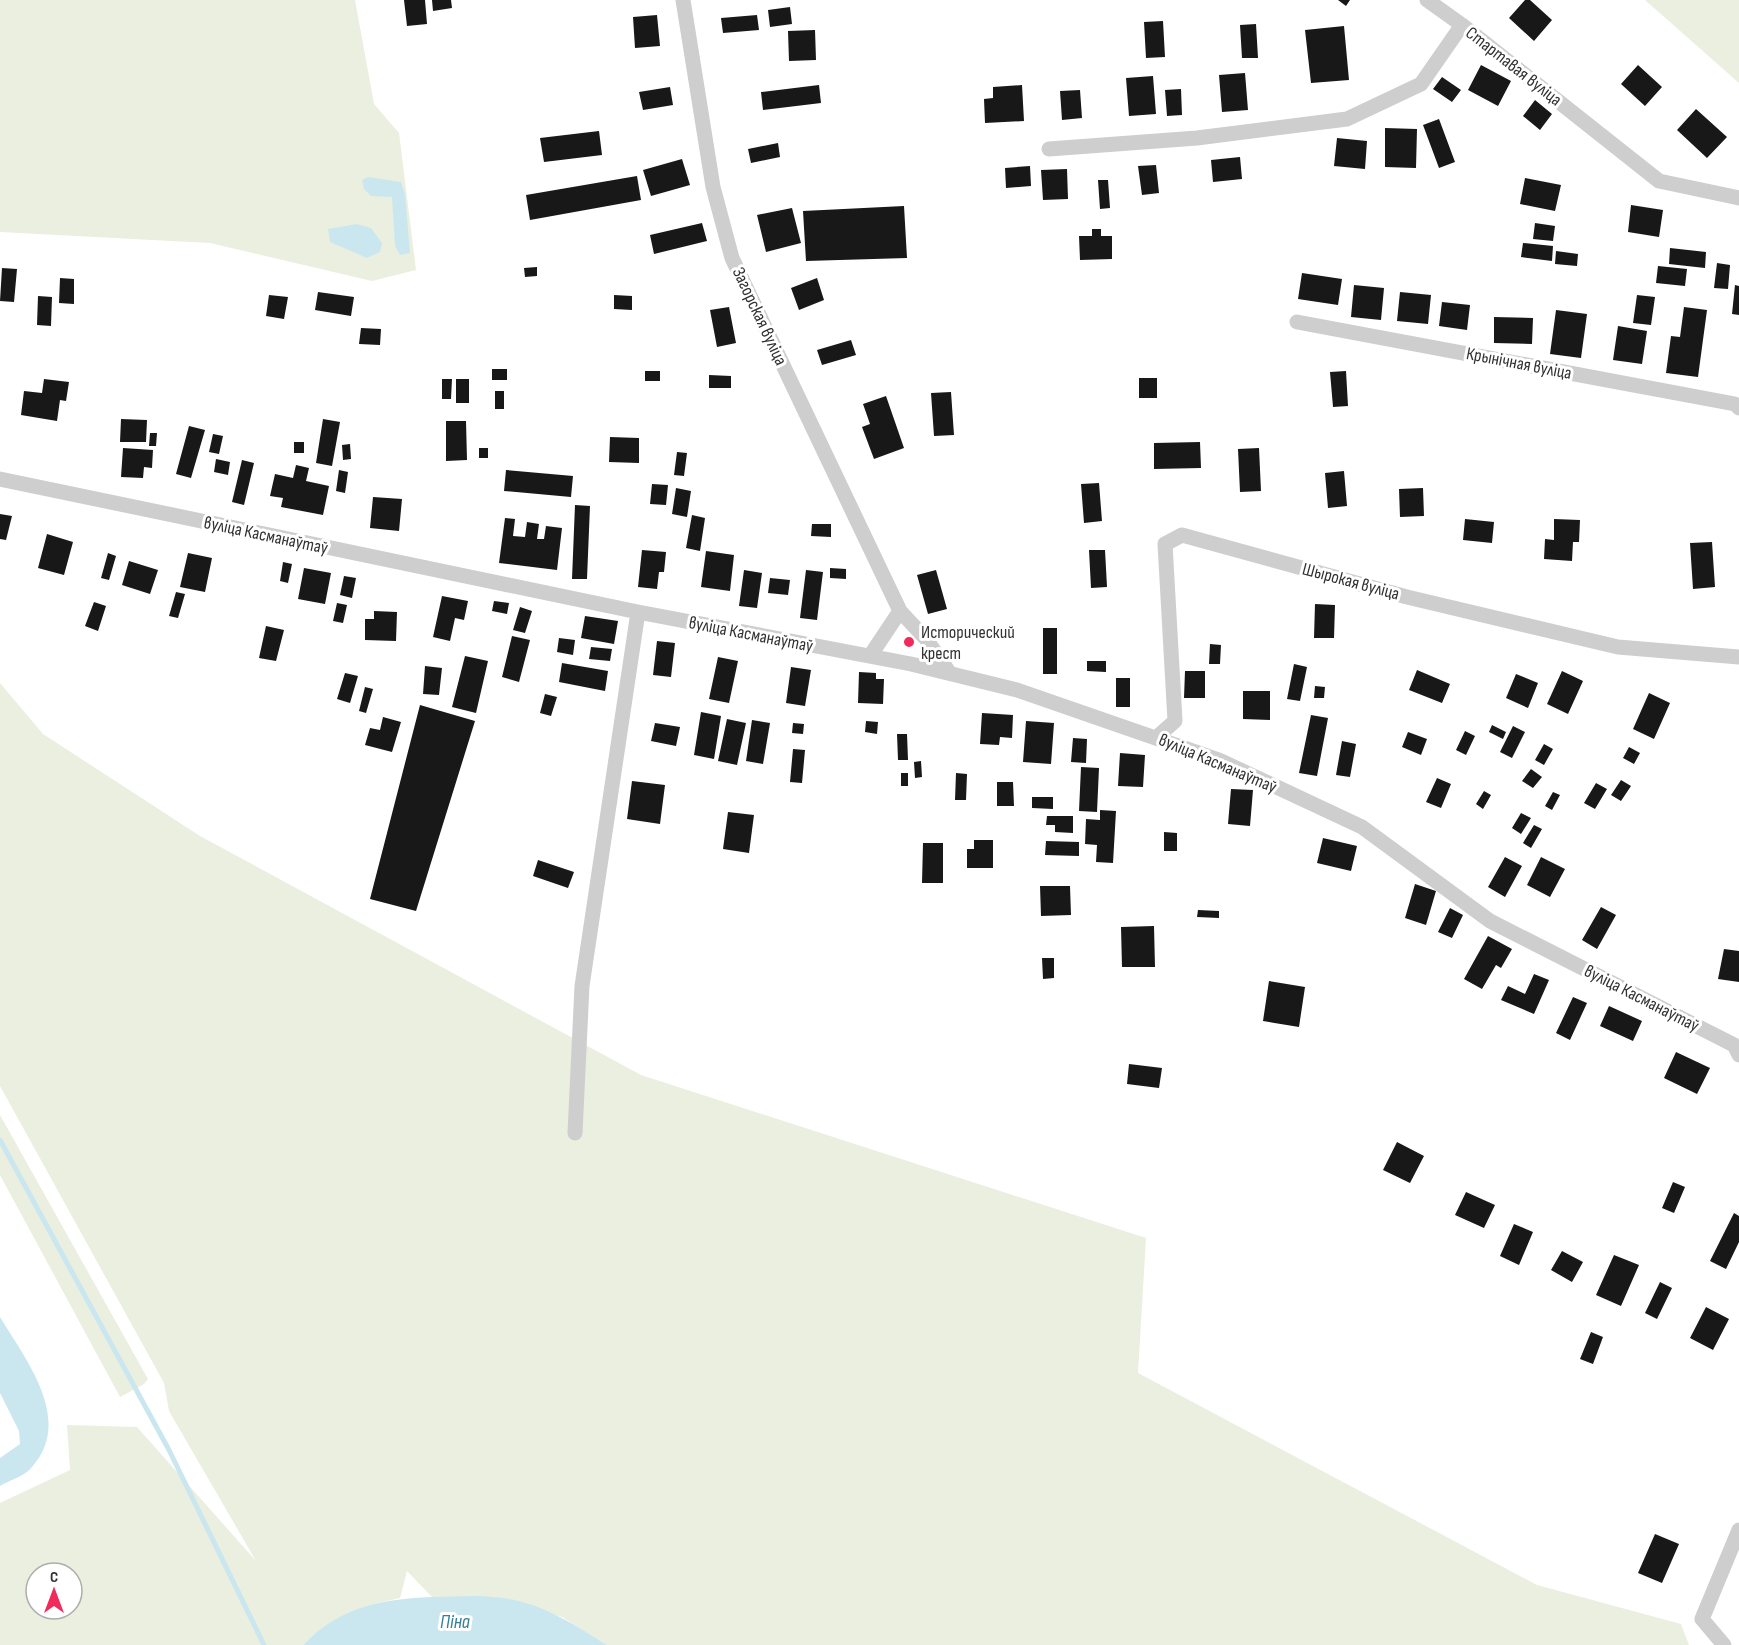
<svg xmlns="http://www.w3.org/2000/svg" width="1739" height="1645" font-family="'Sofia Sans Condensed',sans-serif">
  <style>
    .green { fill: #eaefdf; fill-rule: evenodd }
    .water { fill: #cae7ef }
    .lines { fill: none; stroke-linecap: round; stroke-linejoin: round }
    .stream { stroke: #cae7ef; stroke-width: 5 }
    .building { fill: #181818 }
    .street { stroke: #cecece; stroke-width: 15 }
    .poi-dot { fill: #f2295b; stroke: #fff; stroke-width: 2 }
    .labels { text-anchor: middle; stroke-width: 6; stroke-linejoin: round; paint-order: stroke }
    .street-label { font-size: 18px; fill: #313131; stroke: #fff }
    .poi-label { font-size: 18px; fill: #313131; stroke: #fff; text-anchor: start }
    .water-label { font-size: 20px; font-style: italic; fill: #367f94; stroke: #fff }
  </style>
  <rect width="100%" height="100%" fill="#fff"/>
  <!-- green -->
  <path class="green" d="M0,0H355L374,104L399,133L416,270L372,281L210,243L0,232Z
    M1645,0H1739V83Z
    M0,683L43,734L200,836L641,1075L1146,1238L1138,1373L1537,1585L1681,1624L1689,1645H607L562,1617L494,1597H432L407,1571L400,1598C364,1605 328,1618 303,1645H0V1503L70,1470L67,1425L137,1427L256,1561L169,1411L164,1383L0,1086ZM36,1573H72V1609H36Z
    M0,1115L148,1379L144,1384L120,1397L0,1175Z"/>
  <!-- water -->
  <path class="water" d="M368,177L401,182L405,194L410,253L400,255L395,246L392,197L371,196L364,189L362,180Z
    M357,224L371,228L382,243L380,252L367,258L330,242L328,229Z
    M0,1317C26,1360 74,1420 32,1467C25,1476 10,1480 0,1486V1458L20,1444L19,1431L0,1393Z
    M432,1597C452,1597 473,1595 493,1597C535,1599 573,1623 607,1645H303C339,1607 382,1599 432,1597Z"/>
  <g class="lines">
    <!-- stream -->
    <path class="stream" d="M0,1140L169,1450L264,1645"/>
  </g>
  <!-- building -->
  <path class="building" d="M404,0H425L427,24L407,26Z
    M432,0H451L452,8L433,11Z
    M1338,0H1350L1346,6Z
    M1525,0H1530L1552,20L1534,41L1509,18Z
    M790,7L792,24L770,27L768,10Z
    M657,15L660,46L635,48L633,17Z
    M757,15L759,30L723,33L721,18Z
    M1163,21L1165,57L1146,58L1144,22Z
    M1256,24L1258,58H1242L1240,25Z
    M1344,26L1349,80L1311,83L1305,30Z
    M815,30L816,60L789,61L788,31Z
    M1481,65L1511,81L1498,106L1468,90Z
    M1638,65L1662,87L1645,106L1621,84Z
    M1245,73L1248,110L1222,112L1219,75Z
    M1153,76L1156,114L1129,116L1126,78Z
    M1442,77L1461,90L1452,102L1433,89Z
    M819,85L821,103L763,110L761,92Z
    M1022,85L1024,121L985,123L984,99L993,98V87Z
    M670,87L673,105L643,110L639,92Z
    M1181,89L1182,115L1167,116L1165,90Z
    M1080,90L1082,118L1062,120L1060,91Z
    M1535,100L1552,114L1540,130L1523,116Z
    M1696,109L1727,137L1707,158L1677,130Z
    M1439,119L1455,162L1439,168L1423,125Z
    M1385,128L1417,129L1416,168L1385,167Z
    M599,131L602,155L544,162L540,138Z
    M1337,138L1367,141L1365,169L1334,166Z
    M778,143L780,157L751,163L748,149Z
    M1240,157L1242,179L1213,182L1211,160Z
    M682,159L690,185L651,196L643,170Z
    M1156,165L1159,193L1142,195L1138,166Z
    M1030,166L1031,186L1006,188L1005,168Z
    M1067,169L1068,199L1043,200L1041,170Z
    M637,176L641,200L530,220L526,195Z
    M1525,178L1561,185L1555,211L1520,204Z
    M1098,180H1108L1110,208L1100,209Z
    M1631,205L1663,210L1659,237L1628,232Z
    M904,206L907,258L806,261L803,211Z
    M792,208L801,243L766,252L757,215Z
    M702,223L707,241L654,254L650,235Z
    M1535,223L1555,226L1553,241L1533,239Z
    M1092,229H1101V236H1112V259L1080,260L1079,236H1092Z
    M1523,243L1553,246L1552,261L1521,257Z
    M1670,248L1706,252L1705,268L1669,264Z
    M1556,251L1578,254L1577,266L1555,264Z
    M1717,263L1730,265L1728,289L1714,288Z
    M1658,266L1687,269L1685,286L1656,283Z
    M537,267V276L525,277L524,268Z
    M2,268L17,269L14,302L0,301Z
    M1302,273L1342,279L1338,305L1298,299Z
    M60,278L74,279V304L59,303Z
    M817,278L824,300L799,310L791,288Z
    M1354,285L1384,288L1381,320L1351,317Z
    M1735,285L1739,286V315L1732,314Z
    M318,292L354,297L351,316L315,310Z
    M1400,292L1431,295L1428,324L1397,321Z
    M269,295L288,297L284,319L266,316Z
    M614,295L632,296V310L614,309Z
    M1637,295L1655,297L1651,325L1633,323Z
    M38,296L52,297L51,326L37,325Z
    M1442,302L1470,305L1467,330L1439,326Z
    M729,307L736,343L717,347L710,310Z
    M1684,307L1707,310L1698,377L1666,373L1671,336L1680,337Z
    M1556,310L1587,314L1581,358L1550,354Z
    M1494,317L1533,318L1532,344L1494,343Z
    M1618,326L1647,331L1642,364L1613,360Z
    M361,328L381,329L380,345L359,344Z
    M851,340L856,355L822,365L817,350Z
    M492,369H507V380H492Z
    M645,371H660V381H645Z
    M1346,371L1348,406L1333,407L1330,372Z
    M709,375L731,376V388H709Z
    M1139,378H1157V398H1139Z
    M44,379L69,382L66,401L60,400L57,421L21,415L24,391L42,393Z
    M442,379H452L451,399H442Z
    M456,379H469V403H456Z
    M495,391H504V409H495Z
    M951,392L954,435L934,436L931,393Z
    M886,396L904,448L874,459L862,427L870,424L863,404Z
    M121,419L147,420L146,442H120Z
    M323,419L340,422L332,466L316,463Z
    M446,421H466L467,460L446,461Z
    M189,426L205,430L191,478L176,474Z
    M150,433H157L156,446H149Z
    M213,434L223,436L219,454L209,452Z
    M610,437L639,438V463L609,462Z
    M294,442H304V453H294Z
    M1200,442L1201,468L1154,469V443Z
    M350,444L351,459L343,460L342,445Z
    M123,448L153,450L152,468L144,467L143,478L121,477Z
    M479,448H488V458H479Z
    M1259,448L1261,491L1240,492L1238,449Z
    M677,452L687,453L684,476L674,475Z
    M216,459L230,462L228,475L214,472Z
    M242,460L254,463L244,505L232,502Z
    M296,465L309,468L306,481L329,486L323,515L281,507L283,498L270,496L275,474L293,478Z
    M339,470L348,472L345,493L336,491Z
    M506,470L573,476L571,497L504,491Z
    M1344,471L1347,506L1328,508L1325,473Z
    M1099,483L1102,521L1084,523L1081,484Z
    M652,484L668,485L666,505L650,504Z
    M676,488L691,491L687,517L672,514Z
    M1423,488L1424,516L1400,517L1399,489Z
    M373,497L402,499L399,531L370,528Z
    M575,505L590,506L587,579H572Z
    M0,514L12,516L6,540L0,539Z
    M692,515L705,518L700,551L686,548Z
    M505,518L515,519L513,536L525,537L527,522L539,524L537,539H544L546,526L562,528L557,570L499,563Z
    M1465,519L1494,522L1492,543L1463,540Z
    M1554,519L1580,520L1579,542H1573L1572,561L1544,559L1545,539L1554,540Z
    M812,524H831V537L811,536Z
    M47,534L73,542L64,575L38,568Z
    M1712,542L1715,587L1693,589L1690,543Z
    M642,550L666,552L664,572H659L657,589L638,587Z
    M1089,550H1105L1107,587L1091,588Z
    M706,551L734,555L730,591L701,587Z
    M108,553L116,556L109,580L101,578Z
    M188,553L212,558L205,592L180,587Z
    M129,561L158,570L150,594L122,585Z
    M283,562L292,564L288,583L280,581Z
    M304,568L331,573L325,604L298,599Z
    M830,568L846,569V579L830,578Z
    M744,570L762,573L757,608L739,606Z
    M806,570L823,572L817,620L800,618Z
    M936,570L947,609L928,614L917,575Z
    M344,576L356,578L352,598L340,595Z
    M770,578L790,580L788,595L768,593Z
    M176,592L185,594L178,618L169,616Z
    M442,596L468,601L464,620L455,618L450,641L433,637Z
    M494,601L509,603L507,614L492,611Z
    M94,602L106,606L98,631L85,626Z
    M337,603L347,605L343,623L333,621Z
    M1315,604L1335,605L1334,638H1314Z
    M520,607L532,611L525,633L513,630Z
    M374,611L397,612L396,641L365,640V619H374Z
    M585,616L618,621L614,644L581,638Z
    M266,626L284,630L276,661L259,658Z
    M1043,628H1057V674H1043Z
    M512,636L530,640L519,682L502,677Z
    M559,638L575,640L573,655L557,652Z
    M657,641L675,643L671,677L653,675Z
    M1210,644L1221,645L1220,664H1209Z
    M591,647L612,649L610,661L589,659Z
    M465,656L488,661L476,713L452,707Z
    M718,657L738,661L729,703L709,699Z
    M1087,661H1106V672L1087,671Z
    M562,663L608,671L605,691L559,682Z
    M1294,664L1307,667L1300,701L1287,699Z
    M425,666L442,668L439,695L423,694Z
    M791,667L811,670L805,706L786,703Z
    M1417,670L1450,684L1442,703L1409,690Z
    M1185,671H1205V698H1184Z
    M1562,671L1583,681L1568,714L1547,704Z
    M859,672L876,673V679H884L883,704L858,703Z
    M345,673L358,676L350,703L337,699Z
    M1516,674L1538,683L1528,708L1506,698Z
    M1116,678H1130V707H1116Z
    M1315,686L1325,687L1324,698H1314Z
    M365,687L373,689L366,713L359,711Z
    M1243,691H1270V720L1243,719Z
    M1649,693L1670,703L1654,739L1633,729Z
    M545,694L557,697L551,716L540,713Z
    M420,705L475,721L416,911L370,899Z
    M701,712L721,716L714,759L694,755Z
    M982,713L1013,715L1012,738L1000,737L999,745L980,744Z
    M1311,715L1328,718L1317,776L1299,773Z
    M383,717L401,722L392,752L365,745L370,728L380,730Z
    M727,719L746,723L737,765L718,761Z
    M752,720L770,723L763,764L746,761Z
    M866,721L878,722L877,734L865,732Z
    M1026,721L1054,723L1051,764L1023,762Z
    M655,723L680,727L676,746L651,741Z
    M793,723L804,724L803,734L792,733Z
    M1492,725L1506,732L1503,739L1489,732Z
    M1513,726L1525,732L1512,758L1500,752Z
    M1465,731L1475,736L1466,755L1456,750Z
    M1408,732L1427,739L1421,755L1402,747Z
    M897,734H907L908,760H898Z
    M1073,738L1087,739L1086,763L1071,762Z
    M1342,741L1356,744L1350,777L1336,775Z
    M1544,744L1553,749L1544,765L1535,760Z
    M1629,747L1640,753L1634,764L1623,758Z
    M793,749L805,750L802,783L790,782Z
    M1120,753L1145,755L1143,787L1118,786Z
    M921,761L922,777L915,778L914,762Z
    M1081,767L1099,768L1097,812L1079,811Z
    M1531,769L1542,777L1533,788L1522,781Z
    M901,773H908V786H901Z
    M956,773L967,774L966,800H955Z
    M1437,778L1451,784L1441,808L1426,802Z
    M1621,780L1631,786L1621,801L1611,795Z
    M632,781L665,785L660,824L627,819Z
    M997,782H1013L1014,806H997Z
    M1596,783L1607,789L1595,809L1584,803Z
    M1231,789L1253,790L1250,826L1228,824Z
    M1484,791L1491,795L1483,809L1476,804Z
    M1553,792L1560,795L1552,810L1545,806Z
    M1032,797H1053V809L1032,808Z
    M1100,810L1116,811L1113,863L1096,862L1097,845L1085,844L1086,819L1100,820Z
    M728,812L754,815L749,853L723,849Z
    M1521,813L1531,818L1521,834L1512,828Z
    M1047,816H1073V833L1055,832V825H1046Z
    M1534,825L1542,829L1531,848L1523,843Z
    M1164,832L1177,833V851H1164Z
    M1323,838L1357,846L1351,871L1317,863Z
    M974,840H993V868H967V849H974Z
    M1046,841L1079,842V856L1045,855Z
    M923,843H943V883H922Z
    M1505,857L1522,866L1505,897L1488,887Z
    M1541,857L1565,869L1550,897L1527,885Z
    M538,860L574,872L568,888L533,876Z
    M1415,884L1436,891L1426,925L1405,918Z
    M1040,886H1070L1071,915L1041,916Z
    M1601,907L1616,915L1597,949L1582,940Z
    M1450,908L1463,915L1452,938L1438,932Z
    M1198,910L1219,911V918L1197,917Z
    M1154,926L1155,967H1122L1121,927Z
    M1488,936L1512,949L1501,968L1496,965L1482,989L1464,979Z
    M1724,949L1739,951V982L1718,979Z
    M1042,958H1054V978L1043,979Z
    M1534,974L1549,980L1534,1014L1501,1000L1508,986L1525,994Z
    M1269,981L1305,987L1299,1027L1263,1021Z
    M1573,997L1587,1003L1570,1040L1556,1033Z
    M1609,1006L1642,1021L1633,1041L1600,1026Z
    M1676,1052L1710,1068L1697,1094L1664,1078Z
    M1129,1064L1162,1068L1159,1088L1127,1084Z
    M1397,1142L1424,1156L1410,1183L1383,1170Z
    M1673,1182L1685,1187L1674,1213L1662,1208Z
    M1466,1192L1495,1205L1484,1228L1455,1215Z
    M1734,1213L1739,1216V1242L1726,1269L1710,1261Z
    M1514,1224L1533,1232L1519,1265L1500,1256Z
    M1562,1251L1583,1262L1572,1282L1551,1270Z
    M1614,1255L1639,1265L1621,1306L1596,1295Z
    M1660,1282L1672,1288L1657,1319L1645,1313Z
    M1706,1307L1729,1319L1713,1350L1690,1338Z
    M1591,1332L1603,1337L1593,1364L1580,1359Z
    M1655,1534L1679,1544L1662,1583L1638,1573Z"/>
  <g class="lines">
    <!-- street -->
    <path class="street" d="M683,0L713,187L732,258L900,611L926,639L949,672
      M1427,0L1462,25
      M1049,149L1197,138L1347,119L1421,84L1462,25L1659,181L1739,198
      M1297,322L1735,404L1739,408
      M0,479L638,612L911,664L1017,690L1219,760L1362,827L1490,921L1734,1045L1739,1055
      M870,656L900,611
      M1157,737L1175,721L1165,544L1182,535L1407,597L1618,647L1739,657
      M575,1133L582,986L638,612
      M1724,1645L1702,1619L1739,1530"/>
  </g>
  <!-- markers -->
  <circle class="poi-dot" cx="909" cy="642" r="6"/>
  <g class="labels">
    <!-- street labels -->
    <g class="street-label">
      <text transform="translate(1514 66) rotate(38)" y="6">Стартавая вуліца</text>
      <text transform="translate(760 316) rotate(65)" y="6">Загорская вуліца</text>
      <text transform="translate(1519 363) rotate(11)" y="6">Крынічная вуліца</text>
      <text transform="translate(266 535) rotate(12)" y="6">вуліца Касманаўтаў</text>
      <text transform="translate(1351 581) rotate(15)" y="6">Шырокая вуліца</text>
      <text transform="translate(751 634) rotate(11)" y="6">вуліца Касманаўтаў</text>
      <text transform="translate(1218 763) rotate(23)" y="6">вуліца Касманаўтаў</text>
      <text transform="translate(1642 998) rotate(27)" y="6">вуліца Касманаўтаў</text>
    </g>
    <!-- poi labels -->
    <g class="poi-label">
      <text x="921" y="638">Исторический<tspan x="921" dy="21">крест</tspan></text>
    </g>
    <!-- water labels -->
    <g class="water-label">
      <text x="455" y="1628">Піна</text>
    </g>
  </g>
  <!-- north arrow -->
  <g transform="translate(54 1591)"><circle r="28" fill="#ffffff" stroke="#adadad" stroke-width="1.5"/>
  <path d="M0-4.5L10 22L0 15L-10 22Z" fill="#f2295b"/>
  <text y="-9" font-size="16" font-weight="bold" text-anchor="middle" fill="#313131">С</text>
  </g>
</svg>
